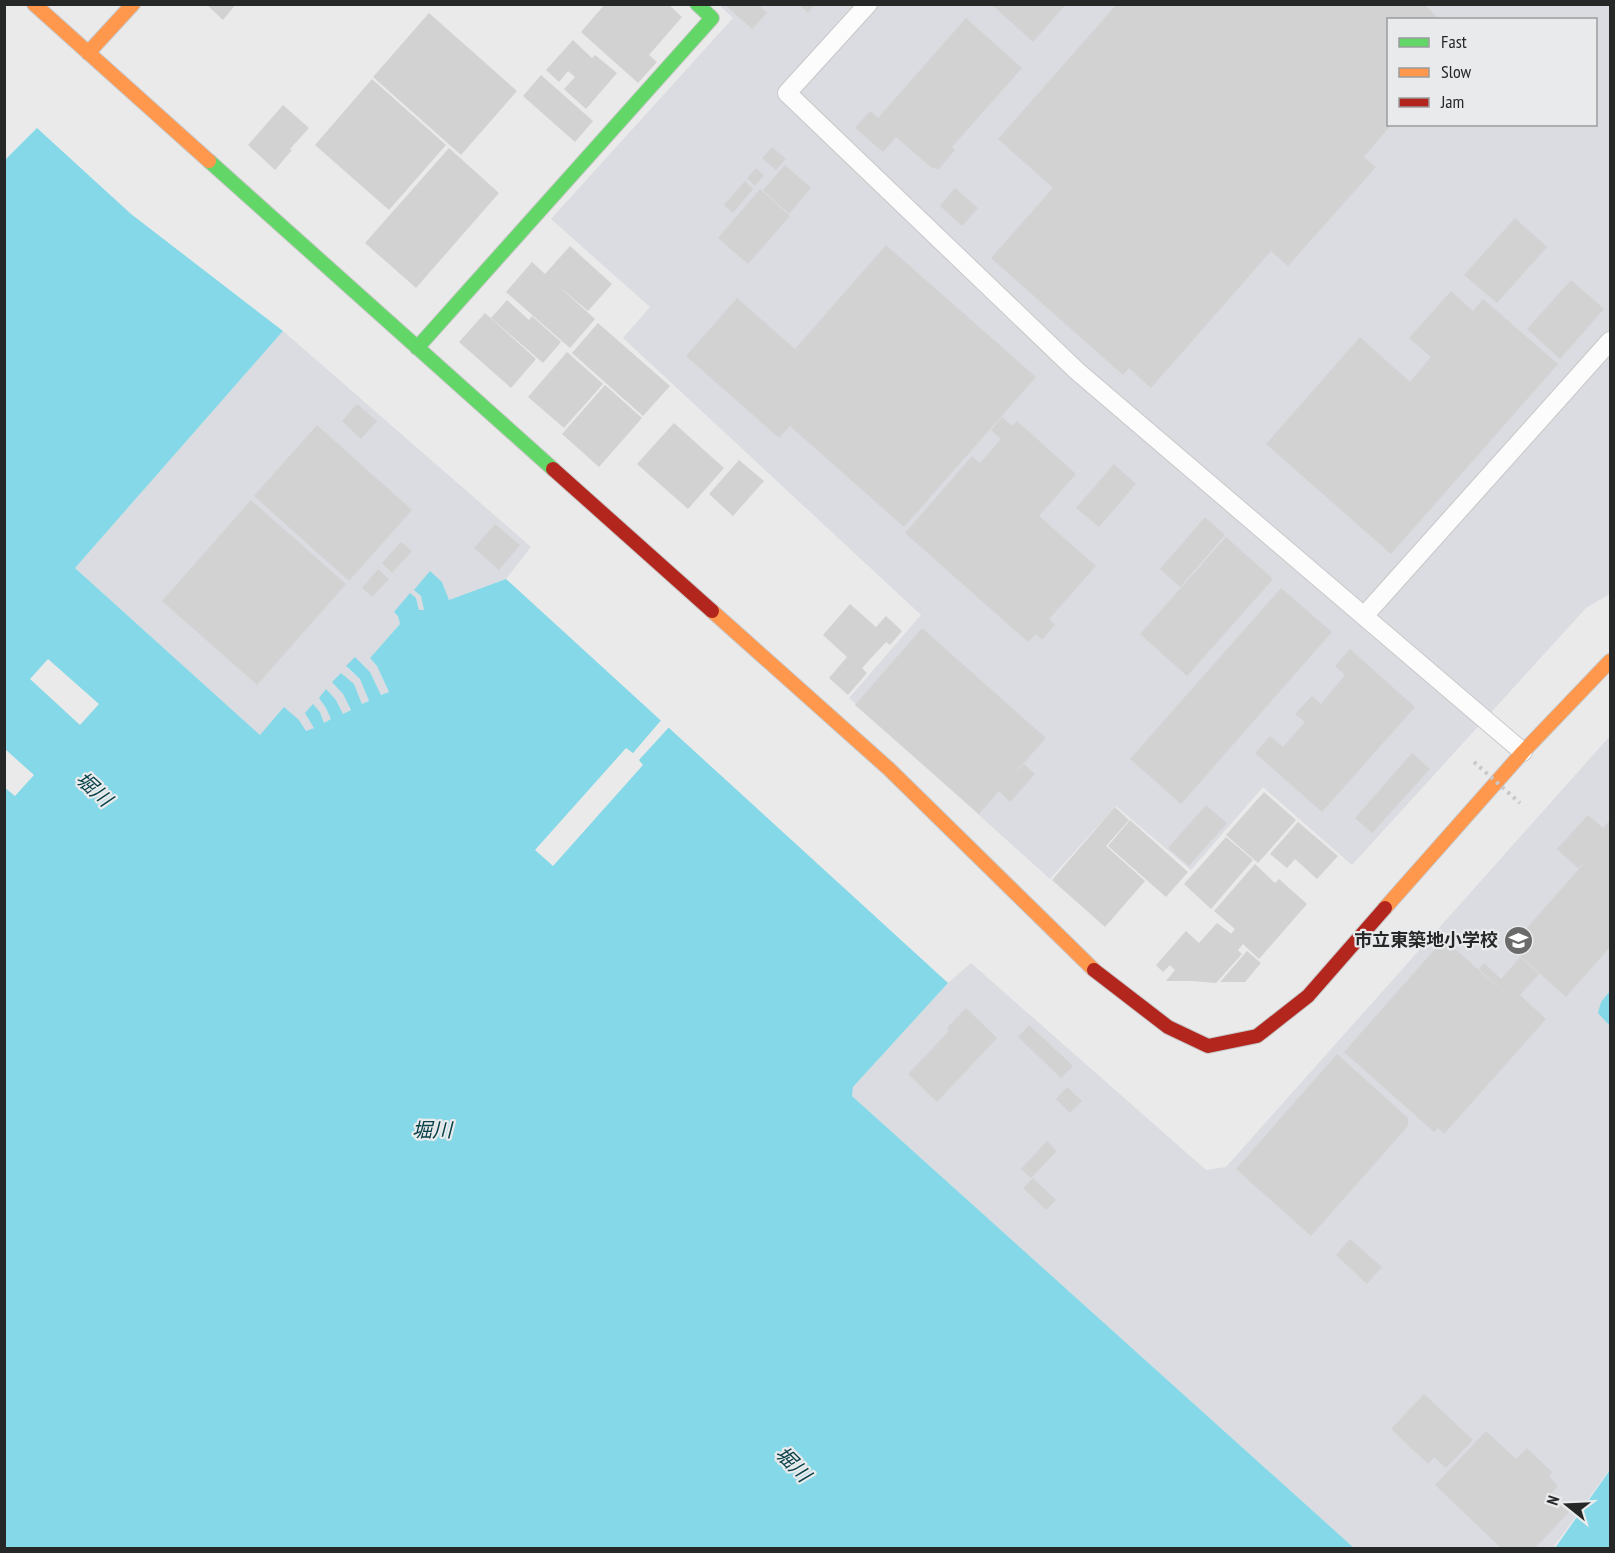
<svg xmlns="http://www.w3.org/2000/svg" width="1615" height="1553" font-family="'PT Sans Narrow','Noto Sans JP',sans-serif">
  <style>
    .built { fill: #dadce1; fill-rule: evenodd }
    .water { fill: #85d8e7; fill-rule: evenodd }
    .pier { fill: #eaeaeb }
    .building { fill: #d2d2d2 }
    .lines { fill: none; stroke-linecap: round; stroke-linejoin: round }
    .lane-casing { stroke: #c8c8c9; stroke-width: 20 }
    .fast-casing { stroke: #c8c8c9; stroke-width: 16 }
    .slow-casing { stroke: #c8c8c9; stroke-width: 16 }
    .jam-casing { stroke: #c8c8c9; stroke-width: 16 }
    .lane { stroke: #fcfcfc; stroke-width: 18 }
    .fast { stroke: #63d668; stroke-width: 14 }
    .slow { stroke: #ff974d; stroke-width: 14 }
    .jam { stroke: #b3261e; stroke-width: 14 }
    .path-bridge { stroke: #c7c8c8; stroke-width: 4; stroke-dasharray: 3 4.5; stroke-linecap: butt }
    .labels { text-anchor: middle; stroke-width: 4.5; stroke-linejoin: round; paint-order: stroke }
    .poi-label { font-size: 18px; font-weight: bold; fill: #262727; stroke: #e9eaec; text-anchor: end }
    .water-label { font-size: 20px; font-style: italic; fill: #084049; stroke: #e9eaec }
  </style>
  <rect width="100%" height="100%" fill="#eaeaeb"/>
  <!-- built -->
  <path class="built" d="M719,5H1610V594L1586,608L1352,865L1263,787L1191,870L1116,806L1050,879L849,698L921,615L623,338L650,307L551,219L733,18ZM1388,20H1596V124H1388Z
    M283,331L531,547L506,579L449,600L442,582L430,572L421,596L424,610L419,611L416,598L398,616L400,624L370,658L377,666L389,692L381,695L370,672L346,667L360,679L369,701L362,704L354,684L333,682L343,694L351,710L343,714L336,700L319,698L326,708L332,719L324,723L320,712L313,704L314,728L306,731L299,720L260,735L75,568Z
    M1610,736V1469L1553,1548H1354L852,1096L853,1087L948,983L971,963L1206,1170L1226,1167Z"/>
  <!-- water -->
  <path class="water" d="M37,128L131,214L283,331L75,568L260,735L284,707L299,720L306,731L314,728L305,713L313,704L320,712L324,723L331,719L326,708L319,698L326,689L336,700L343,714L351,710L343,694L332,682L341,673L354,684L362,704L369,701L360,679L346,666L355,657L370,672L381,695L389,692L377,666L370,658L400,624L398,616L394,612L410,593L416,598L419,610H424L421,596L414,590L430,571L442,582L449,600L506,579L948,983L853,1087L852,1096L1354,1548H5L4,787L15,796L34,775L5,749V160ZM48,659L99,704L80,725L30,679Z
    M1610,991V1026L1598,1013L1601,1002Z
    M1610,1470V1548H1555Z"/>
  <!-- pier -->
  <path class="pier" d="M663,718L671,725L639,760L643,765L553,866L535,850L626,748L633,753Z"/>
  <!-- building -->
  <path class="building" d="M206,4H236L223,20Z
    M605,4H668L682,17L649,55L657,62L638,83L581,32Z
    M724,4H758L767,13L752,29Z
    M798,4H815L808,13Z
    M991,4H1066L1033,42Z
    M1117,4H1424L1440,20H1388V124H1392L1364,157L1376,167L1288,266L1271,251L1151,388L1129,368L1123,375L991,258L1053,188L998,139Z
    M429,13L517,91L461,155L373,77Z
    M966,18L1022,68L952,147L955,150L938,170L934,167L933,169L896,137L883,152L855,128L870,111L878,118Z
    M573,40L592,58L595,55L617,73L586,109L564,89L575,77L568,71L559,82L546,70Z
    M541,75L593,121L575,142L523,96Z
    M372,79L446,145L389,210L315,145Z
    M283,105L309,128L290,149L292,150L275,170L248,145Z
    M772,147L786,159L776,170L762,158Z
    M449,148L499,193L416,288L365,243Z
    M785,165L811,188L789,214L763,190Z
    M756,168L764,175L755,186L747,178Z
    M745,181L753,189L733,213L724,205Z
    M955,188L978,208L962,226L940,206Z
    M760,189L790,216L748,264L718,238Z
    M1515,218L1547,247L1497,303L1464,275Z
    M886,245L1036,377L904,527L790,426L779,438L686,356L737,298L795,349Z
    M570,246L612,284L588,311L556,284L595,319L570,348L506,292L532,262L545,274Z
    M1571,280L1604,309L1560,359L1527,329Z
    M1451,291L1473,311L1483,299L1558,364L1391,554L1266,444L1360,337L1410,382L1431,357L1409,338Z
    M507,300L529,320L532,316L561,342L543,363L491,318Z
    M485,313L536,359L511,388L459,342Z
    M598,323L670,386L643,416L572,353Z
    M567,352L603,384L564,428L528,397Z
    M605,385L642,418L599,467L562,434Z
    M357,404L377,421L361,439L342,421Z
    M1002,417L1012,426L1017,421L1076,474L1039,516L1096,566L1049,619L1055,625L1042,640L1036,634L1028,642L905,533L972,456L980,463L1001,439L991,430Z
    M674,423L724,468L688,509L637,464Z
    M317,425L412,510L349,581L254,496Z
    M739,460L764,481L733,516L709,494Z
    M1114,464L1136,484L1099,527L1076,508Z
    M251,500L346,584L257,685L162,601Z
    M1205,517L1225,535L1180,587L1160,569Z
    M495,524L520,545L499,570L474,548Z
    M1226,537L1273,579L1187,676L1140,634Z
    M401,542L412,551L392,573L382,563Z
    M378,569L389,579L372,597L362,588Z
    M1281,588L1332,632L1181,804L1130,759Z
    M850,604L876,627L886,616L902,631L890,645L886,642L862,668L867,673L848,695L829,678L847,657L823,635Z
    M922,628L1046,738L1006,783L1024,764L1035,774L1010,802L999,791L979,814L855,705Z
    M1350,649L1415,707L1322,812L1255,753L1270,736L1283,747L1305,722L1295,714L1312,696L1321,704L1345,675L1335,666Z
    M1412,753L1430,769L1372,833L1355,818Z
    M1264,792L1296,820L1258,863L1226,835Z
    M1206,805L1227,823L1189,866L1168,848Z
    M1115,807L1129,820L1106,846L1145,881L1105,927L1052,880Z
    M1588,815L1603,828L1610,820V947L1566,997L1510,947L1585,862L1578,868L1557,849Z
    M1130,820L1188,872L1166,897L1108,846Z
    M1298,822L1338,856L1317,879L1295,859L1287,868L1270,854Z
    M1226,837L1253,860L1211,909L1184,884Z
    M1255,864L1275,883L1279,879L1307,904L1259,959L1243,944L1238,950L1242,954L1216,983L1192,981H1166L1175,970L1170,965L1163,972L1156,965L1186,931L1199,943L1217,923L1233,935L1231,934L1235,929L1214,911Z
    M1444,939L1510,998L1479,969L1484,963L1501,979L1520,957L1539,974L1520,995L1546,1019L1444,1134L1438,1128L1434,1132L1344,1052Z
    M1247,951L1261,963L1245,982H1220Z
    M966,1008L997,1038L937,1102L908,1074L949,1031L947,1028Z
    M1029,1025L1073,1066L1061,1078L1018,1037Z
    M1337,1054L1408,1118V1126L1311,1236L1236,1169Z
    M1067,1087L1082,1101L1070,1113L1056,1099Z
    M1047,1141L1057,1151L1031,1178L1021,1169Z
    M1033,1178L1056,1200L1046,1210L1023,1188Z
    M1350,1239L1382,1267L1367,1284L1336,1255Z
    M1424,1394L1473,1440L1446,1468L1434,1457L1428,1464L1391,1429Z
    M1486,1431L1516,1459L1527,1448L1552,1472L1549,1476L1558,1486L1551,1493L1570,1511L1535,1548H1501L1435,1485Z"/>
  <g class="lines">
    <defs>
      <path id="lane" d="M868,4L787,93L1077,371L1523,752
        M1364,616L1610,341"/>
      <path id="fast" d="M209,161L553,469
        M417,348L712,18L697,4"/>
      <path id="slow" d="M34,4L209,161
        M88,53L133,4
        M712,611L889,769L1094,970
        M1385,908L1523,752L1610,661"/>
      <path id="jam" d="M553,469L712,611
        M1094,970L1168,1027L1208,1046L1257,1036L1308,996L1385,908"/>
    </defs>
    <!-- lane casing -->
    <use href="#lane" class="lane-casing"/>
    <!-- fast casing -->
    <use href="#fast" class="fast-casing"/>
    <!-- slow casing -->
    <use href="#slow" class="slow-casing"/>
    <!-- jam casing -->
    <use href="#jam" class="jam-casing"/>
    <!-- lane -->
    <use href="#lane" class="lane"/>
    <!-- fast -->
    <use href="#fast" class="fast"/>
    <!-- slow -->
    <use href="#slow" class="slow"/>
    <!-- jam -->
    <use href="#jam" class="jam"/>
    <!-- path-bridge -->
    <path class="path-bridge" d="M1474,762L1520,803"/>
  </g>
  <!-- icons -->
  <defs>
    <symbol id="school-disc" viewBox="-11 -11 22 22"><circle r="9.5" fill="#6b6b6c" stroke="#e9eaec"/><path d="M0-5L7-2L0 1L-7-2ZM-4 1L0 2.5L4 1V4Q0 6-4 4Z" fill="#fff"/></symbol>
  </defs>
  <g fill-rule="evenodd">
    <use href="#school-disc" x="1502" y="924" width="33" height="33"/>
  </g>
  <g class="labels">
    <!-- poi labels -->
    <g class="poi-label">
      <text x="1498" y="946">市立東築地小学校</text>
    </g>
    <!-- water labels -->
    <g class="water-label">
      <text transform="translate(94 789) rotate(42)" y="7">堀川</text>
      <text x="432" y="1137">堀川</text>
      <text transform="translate(793 1464) rotate(45)" y="7">堀川</text>
    </g>
  </g>
  <!-- border -->
  <rect width="1615" height="1553" fill="none" stroke="#262727" stroke-width="12"/>
  <!-- legend -->
  <rect x="1387" y="18" width="210" height="108" fill="#e9eaec" stroke="#9b9c9d" stroke-width="1.5"/>
  <rect x="1399" y="38" width="30" height="9" fill="#63d668" stroke="#9b9c9d" stroke-width="1.5"/>
  <text x="1441" y="48" font-size="18" fill="#262727">Fast</text>
  <rect x="1399" y="68" width="30" height="9" fill="#ff974d" stroke="#9b9c9d" stroke-width="1.5"/>
  <text x="1441" y="78" font-size="18" fill="#262727">Slow</text>
  <rect x="1399" y="98" width="30" height="9" fill="#b3261e" stroke="#9b9c9d" stroke-width="1.5"/>
  <text x="1441" y="108" font-size="18" fill="#262727">Jam</text>
  <!-- north arrow -->
  <g transform="translate(1567 1505) rotate(288)" stroke="#e9eaec" stroke-width="4.5" paint-order="stroke">
  <path d="M0-4.5L10 22L0 15L-10 22Z" fill="#262727"/>
  <text y="-9" font-size="16" font-weight="bold" text-anchor="middle" fill="#262727">N</text>
  </g>
</svg>
